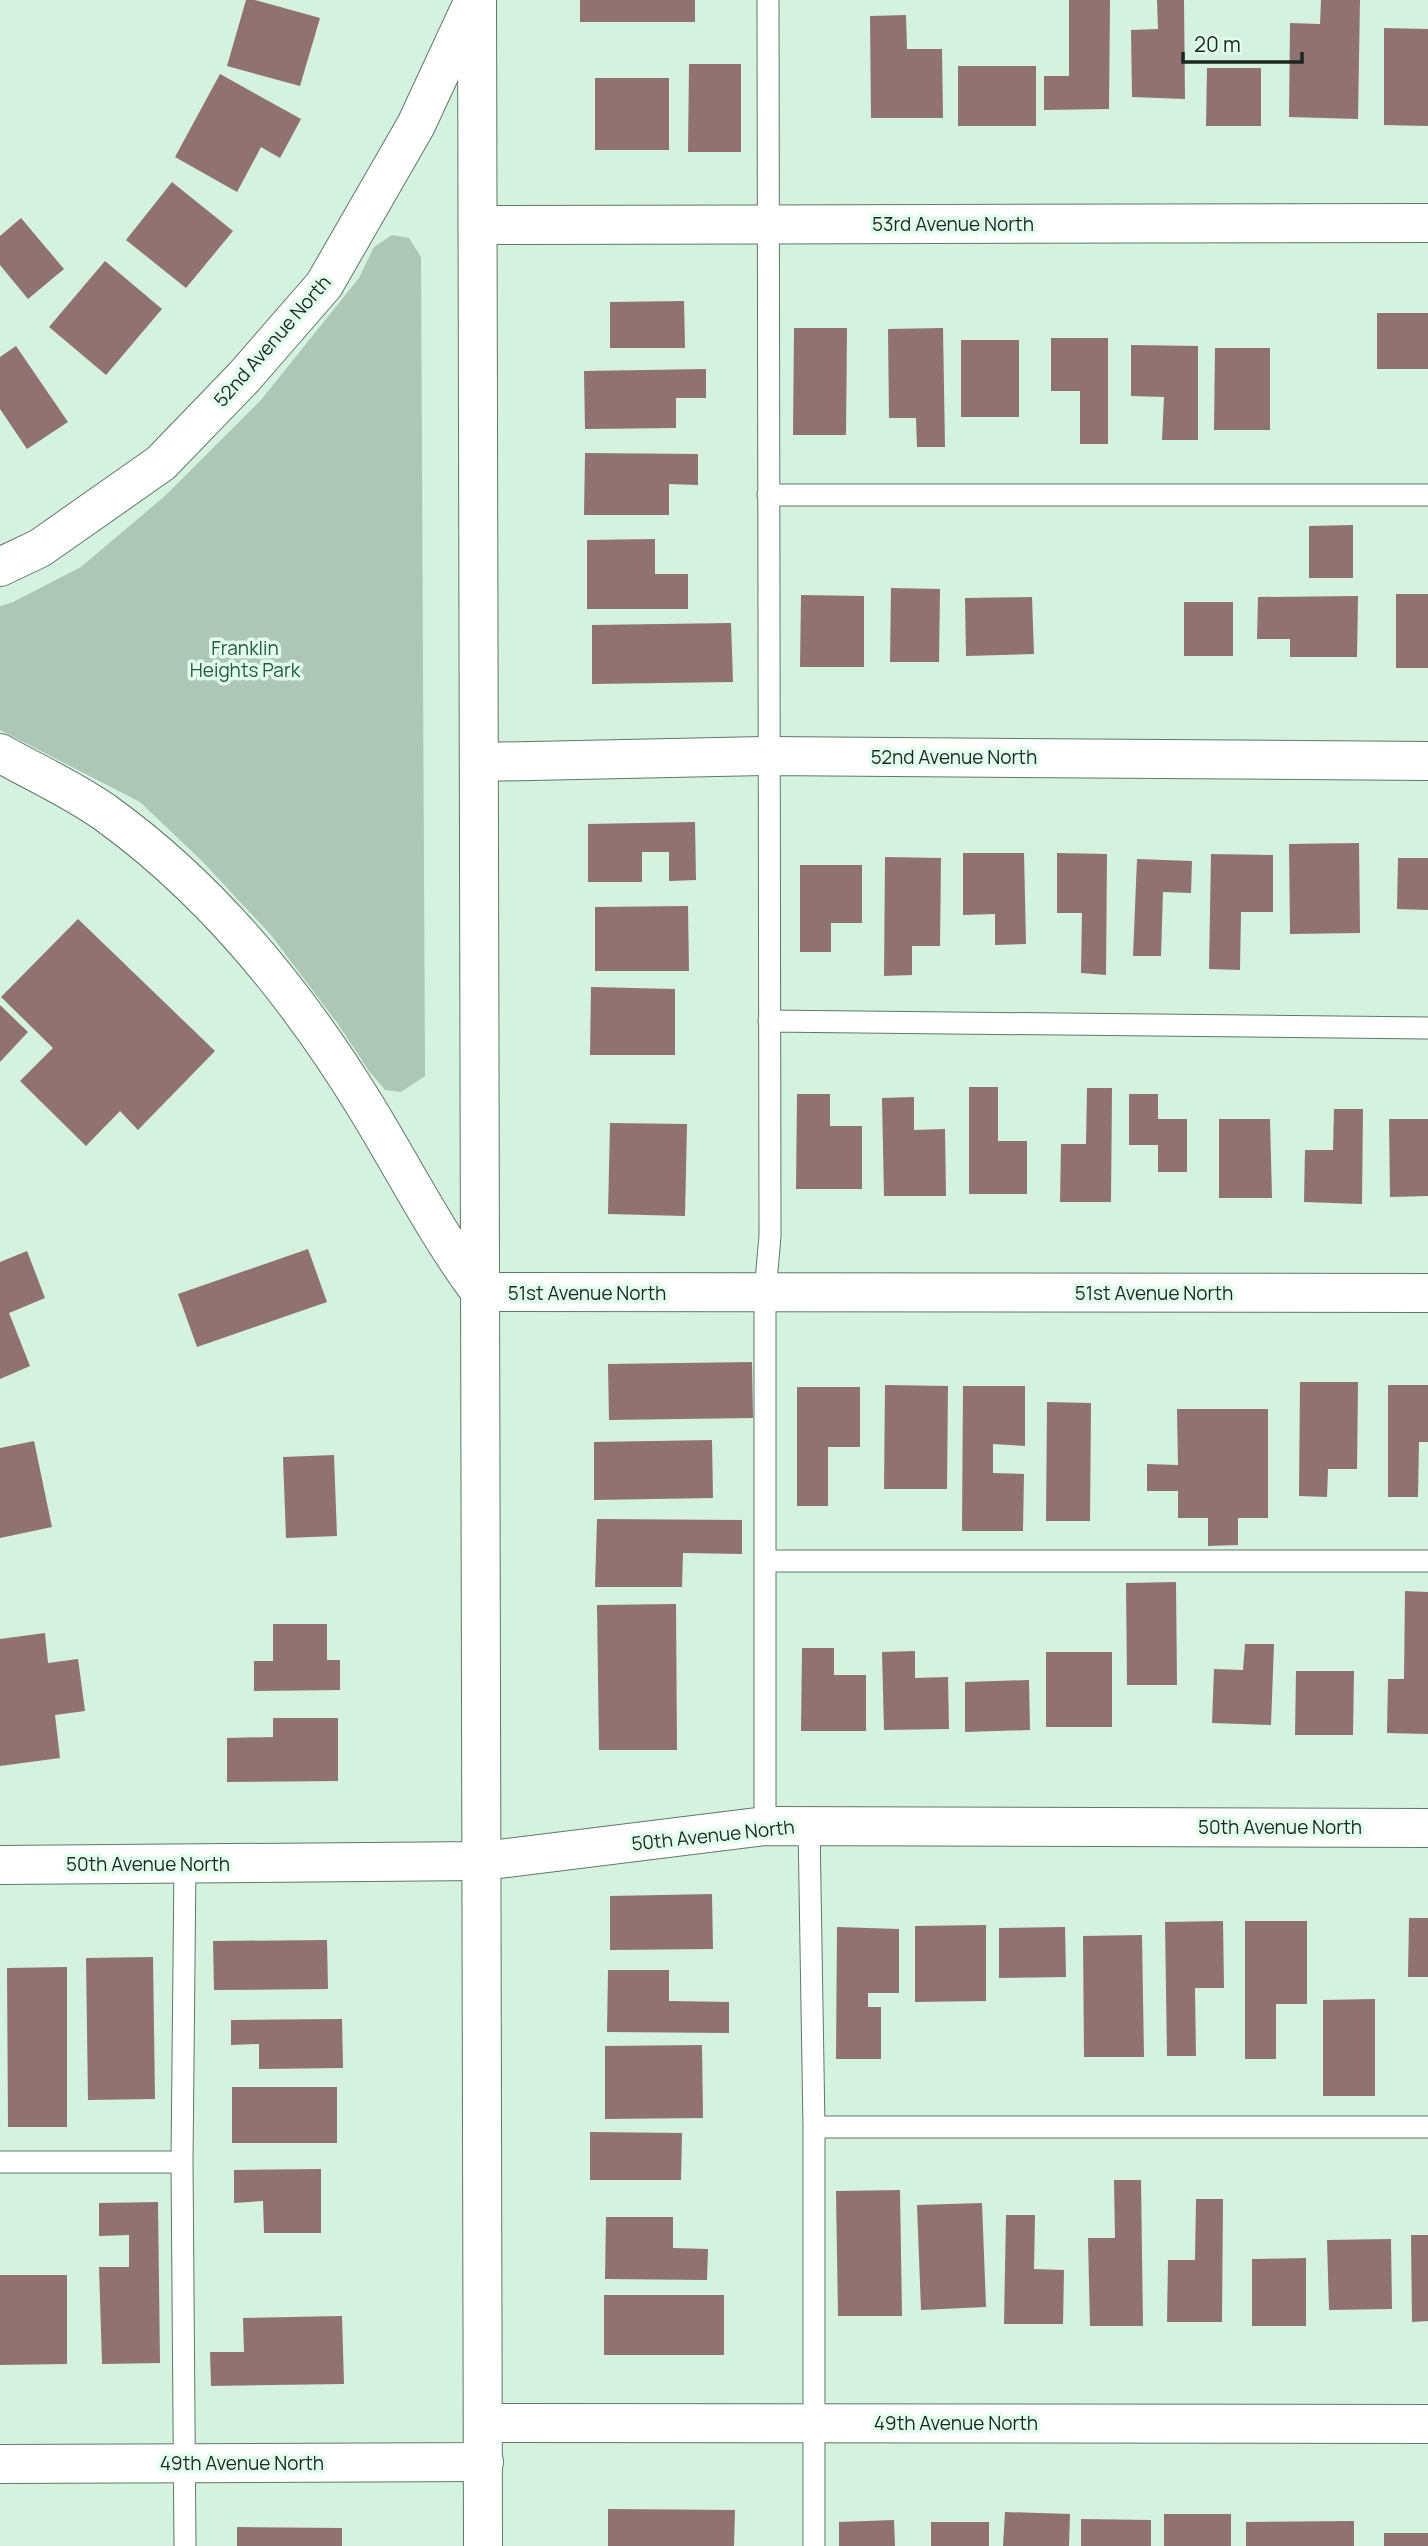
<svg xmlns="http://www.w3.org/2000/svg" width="1428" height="2546" font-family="Manrope,sans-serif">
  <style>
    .green { fill: #adc6b6 }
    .building { fill: #907271 }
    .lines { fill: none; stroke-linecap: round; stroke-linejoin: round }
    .service-casing { stroke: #5f7868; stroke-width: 23 }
    .minor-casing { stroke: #5f7868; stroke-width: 40 }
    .secondary-casing { stroke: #5f7868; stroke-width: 40 }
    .service { stroke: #fff; stroke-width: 21 }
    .minor { stroke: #fff; stroke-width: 38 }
    .secondary { stroke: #fff; stroke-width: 38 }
    .labels { text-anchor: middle; stroke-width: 7; stroke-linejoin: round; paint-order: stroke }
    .street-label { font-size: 19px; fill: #1d2720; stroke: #e2feec }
    .park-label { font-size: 19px; fill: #24593d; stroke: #e2feec }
  </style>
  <rect width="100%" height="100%" fill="#d5f1df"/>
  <!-- green -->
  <path class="green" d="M392,235L409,238L421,257L425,1076L401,1092L385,1090L369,1071L338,1024L271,935L202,861L140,802L0,730V606L13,602L81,567L166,495L261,400L359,278L374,247Z"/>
  <!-- building -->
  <path class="building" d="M246,0H255L320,18L300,86L227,66Z
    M580,0H695V22H580Z
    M1069,0H1110L1109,109L1044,110V76H1069Z
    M1157,0H1184L1185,99L1132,97L1131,30L1158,29Z
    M1321,0H1360L1358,119L1289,117L1290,23L1320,24Z
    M906,15L907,49H942L943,118H871L870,16Z
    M1384,28L1428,29V126L1384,125Z
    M689,64H741V152H688Z
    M958,66H1036V126H958Z
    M1207,68H1261V126H1206Z
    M220,74L301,119L280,158L261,147L237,192L175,157Z
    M595,78H669V150H595Z
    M172,182L233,231L186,288L126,240Z
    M21,218L64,269L28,299L0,265V236Z
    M105,261L162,309L106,375L49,327Z
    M684,301L685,348H610V302Z
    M1377,313H1428V369H1377Z
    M794,328H847L846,435H793Z
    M943,328L945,447H917L916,418H889L888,329Z
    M1051,338H1108V444H1080V391H1051Z
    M961,340H1019V417H961Z
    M1131,345L1198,346V440H1162L1164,397L1131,396Z
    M16,346L68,422L27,449L0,409V357Z
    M1215,348H1270V430H1214Z
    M706,369V398H676V428L585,429L584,371Z
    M585,453L698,454V485L669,484V515H584Z
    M1353,525V578H1309V526Z
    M655,539V574H688V609H587V540Z
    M891,588L940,589L939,662H890Z
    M1396,594H1428V668H1396Z
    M801,595L864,596V667H800Z
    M1358,596L1357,657H1290V639H1257L1258,597Z
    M1032,597L1034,654L966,656L965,598Z
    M1184,602H1233V656H1184Z
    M731,623L733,682L592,684V625Z
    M695,822L696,880L669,881V852H642V882H588V824Z
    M1359,843L1360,933L1290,934L1289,844Z
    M963,853H1024L1026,944L995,945V914L963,915Z
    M1057,853L1107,854L1106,975L1081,973L1082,913H1057Z
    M1211,854L1273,855V912H1241L1240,970L1209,969Z
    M885,857L941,858L940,946H912V975L884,976Z
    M1398,858H1428V910L1397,909Z
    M1137,859L1192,861L1191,893L1163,892L1161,956H1133Z
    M800,865H862V923H831V952H800Z
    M688,906L689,971H595V907Z
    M78,919L215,1051L138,1130L120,1111L86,1146L20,1081L53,1048L1,997Z
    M591,987L675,989V1055H590Z
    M0,1005L28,1032L0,1062Z
    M969,1087H998V1141H1027V1194H969Z
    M1087,1088H1112L1111,1202H1060L1061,1144H1086Z
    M797,1094H830V1126H862V1189H796Z
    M1129,1094H1158V1119H1187V1172H1158V1145H1129Z
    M914,1097V1130L945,1129L946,1196H884L882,1098Z
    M1334,1109H1363L1362,1204L1304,1202L1305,1150H1333Z
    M1219,1119H1270L1272,1198H1219Z
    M1389,1119H1428V1196L1390,1197Z
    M610,1123L687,1124L685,1216L608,1214Z
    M308,1249L327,1302L197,1347L178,1294Z
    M27,1251L45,1298L9,1313L30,1366L0,1379V1262Z
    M752,1362L753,1418L609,1420L608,1364Z
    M1300,1382H1358L1357,1469H1328L1327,1497L1299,1496Z
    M885,1385L948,1386L947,1489H884Z
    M1388,1385H1428V1442H1419L1418,1497H1388Z
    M963,1386H1025V1446L993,1444V1473L1024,1474L1023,1531H962Z
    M797,1387H860V1447H828V1506H797Z
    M1047,1402L1091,1403L1090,1521H1046Z
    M1177,1409H1268V1518H1238V1545L1208,1546V1518H1178V1491H1147V1464L1178,1465Z
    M712,1440L713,1498L594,1500V1442Z
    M34,1441L52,1527L0,1538V1448Z
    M334,1455L337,1536L286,1538L283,1457Z
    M597,1519L742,1520V1554L683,1553L682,1587H595Z
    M1176,1582L1177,1685H1127L1126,1583Z
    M1405,1591L1428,1592V1734L1387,1733L1388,1679H1404Z
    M676,1604L677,1750H599L597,1605Z
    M273,1624H327V1660H340V1690L254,1691V1661H273Z
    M45,1633L48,1663L78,1659L85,1711L55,1715L60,1758L0,1766V1639Z
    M1245,1644H1274L1271,1725L1212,1723L1214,1669L1243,1670Z
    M802,1648H834V1675H866V1731H801Z
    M915,1651V1678L948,1677L949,1729L884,1730L882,1652Z
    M1046,1652H1112V1727H1046Z
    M1296,1671H1354L1353,1735H1295Z
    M1029,1680L1030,1730L965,1732V1682Z
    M273,1718H338V1781L227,1782V1738L273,1737Z
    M712,1894L713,1949L610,1950V1896Z
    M1409,1918H1428V1977H1408Z
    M1223,1921L1224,1988H1195L1196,2056H1167L1165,1922Z
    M1245,1921H1307V2004H1276V2059H1245Z
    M986,1925V2001L915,2002V1926Z
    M837,1927L899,1929V1993H868V2007H881V2059H836Z
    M1065,1927L1066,1977L999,1978V1928Z
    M1142,1935L1144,2057H1084L1083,1936Z
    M327,1940L328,1989L214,1990L213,1941Z
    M153,1957L155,2099L88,2100L86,1958Z
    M67,1967V2127H8L7,1968Z
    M608,1970H669V2001L729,2002V2033L607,2032Z
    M1375,1999V2096H1323V2000Z
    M342,2019L343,2068L259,2069V2044L231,2045V2020Z
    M702,2045L703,2118L605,2119V2046Z
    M232,2087H337V2143H232Z
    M590,2132L682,2133L681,2180H590Z
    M321,2169V2233H264L263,2201L234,2203V2170Z
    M1114,2180H1141L1143,2326H1090L1088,2238H1115Z
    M900,2190L902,2316H838L836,2191Z
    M1196,2199H1223L1222,2322H1167L1168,2260H1195Z
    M158,2202L160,2363L102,2364L99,2267H129V2235L99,2236V2203Z
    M982,2203L986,2307L921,2310L917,2205Z
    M1006,2215H1035L1034,2269L1064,2270L1063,2324H1004Z
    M606,2217H673V2248L708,2249L707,2280L605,2279Z
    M1411,2235H1428V2321L1412,2322Z
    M1391,2239L1392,2309L1329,2310L1327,2240Z
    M1306,2258V2326H1252V2259Z
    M0,2275H67V2364L0,2365Z
    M604,2295H724V2355H604Z
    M342,2316L344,2384L211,2386L210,2352H244L243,2318Z
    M608,2509L735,2510L734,2546H608Z
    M1005,2512L1070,2514L1069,2546H1003Z
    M1164,2514H1231V2546H1164Z
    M1081,2519L1151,2520V2546H1081Z
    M894,2520L895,2546H839V2522Z
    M1354,2521V2546H1246V2522Z
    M931,2522H989V2546H931Z
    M237,2527L342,2528V2546H237Z
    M1384,2533H1428V2546H1384Z"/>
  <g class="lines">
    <defs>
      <path id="service" d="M768,495H1428
        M769,1021L1428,1028
        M765,1561H1428
        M765,1826V1293L770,1236L768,0
        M809,1826L814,2127V2546
        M185,1863L182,2162L185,2546
        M814,2127H1428
        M0,2162H182"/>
      <path id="minor" d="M478,225L1428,223
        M0,567L40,548L161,463L244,377L324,285L416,125L474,0
        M0,753C35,773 74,790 107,814C212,890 298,996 366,1107C404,1169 436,1233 480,1292L1428,1293
        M479,762L768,756L1428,761
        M0,1865L482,1861L765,1826L1428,1828
        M484,2423L1428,2424
        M0,2464L484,2462"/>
      <path id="secondary" d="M477,0L483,2546"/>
    </defs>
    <!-- service casing -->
    <use href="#service" class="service-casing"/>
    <!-- minor casing -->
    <use href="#minor" class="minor-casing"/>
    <!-- secondary casing -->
    <use href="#secondary" class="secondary-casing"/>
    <!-- service -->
    <use href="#service" class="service"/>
    <!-- minor -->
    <use href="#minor" class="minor"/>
    <!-- secondary -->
    <use href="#secondary" class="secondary"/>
  </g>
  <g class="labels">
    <!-- street labels -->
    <g class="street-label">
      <text x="953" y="231">53rd Avenue North</text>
      <text transform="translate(272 341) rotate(-49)" y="7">52nd Avenue North</text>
      <text x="954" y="764">52nd Avenue North</text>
      <text x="587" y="1300">51st Avenue North</text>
      <text x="1154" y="1300">51st Avenue North</text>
      <text x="1280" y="1834">50th Avenue North</text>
      <text transform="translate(713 1835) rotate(-6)" y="7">50th Avenue North</text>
      <text x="148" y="1871">50th Avenue North</text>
      <text x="956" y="2430">49th Avenue North</text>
      <text x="242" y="2470">49th Avenue North</text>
    </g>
    <!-- park labels -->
    <g class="park-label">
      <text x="245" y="655">Franklin<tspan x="245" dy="22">Heights Park</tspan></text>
    </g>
  </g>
  <!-- scale -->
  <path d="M1183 52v10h119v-10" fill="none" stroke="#1d2720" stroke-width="3.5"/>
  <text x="1194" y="52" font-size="21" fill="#1d2720" stroke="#e2feec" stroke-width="5" paint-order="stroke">20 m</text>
</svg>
